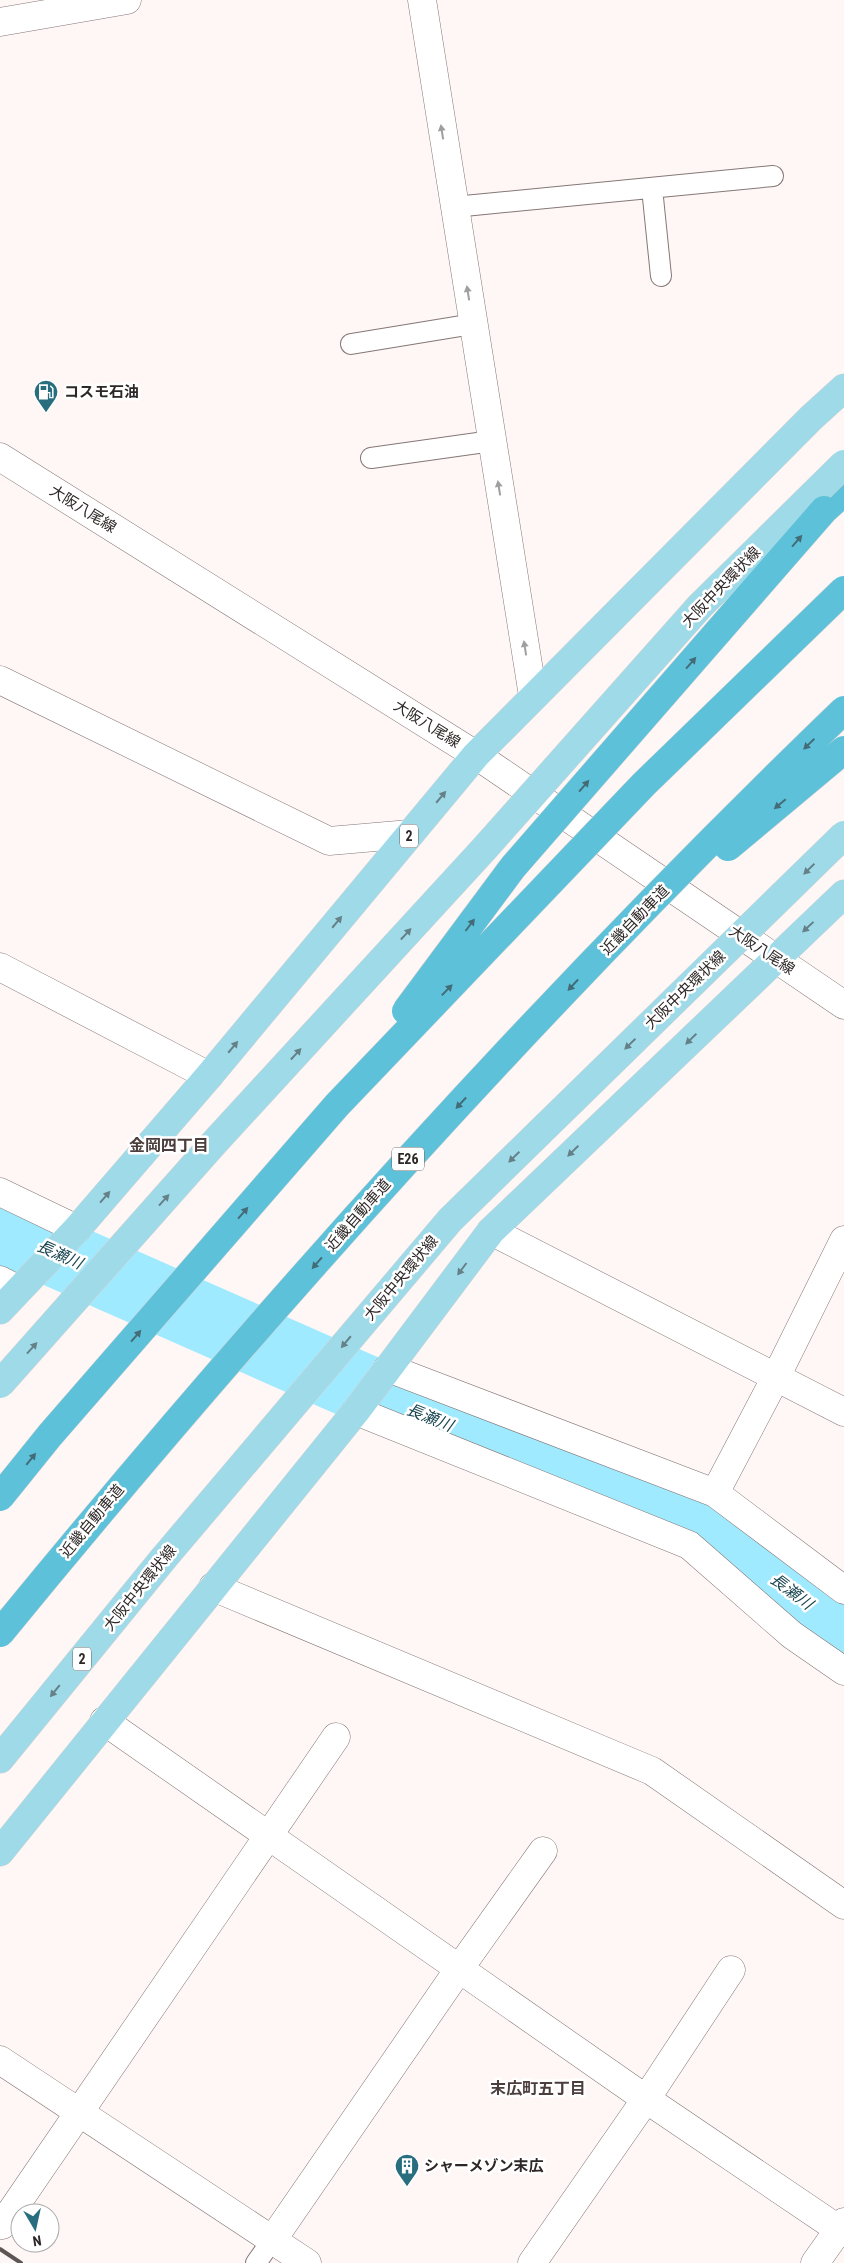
<svg xmlns="http://www.w3.org/2000/svg" width="844" height="2263" font-family="'Roboto Condensed','Noto Sans JP',sans-serif">
  <style>
    .lines { fill: none; stroke-linecap: round; stroke-linejoin: round }
    .river { stroke: #9feafe; stroke-width: 69 }
    .service-casing { stroke: #857776; stroke-width: 22 }
    .minor-casing { stroke: #857776; stroke-width: 29 }
    .secondary-casing { stroke: #857776; stroke-width: 29 }
    .primary-casing { stroke: #d5d4d4; stroke-width: 29 }
    .motorway-casing { stroke: #d5d4d4; stroke-width: 29 }
    .service { stroke: #fff; stroke-width: 20 }
    .minor { stroke: #fff; stroke-width: 28 }
    .secondary { stroke: #fff; stroke-width: 28 }
    .primary { stroke: #9edae8; stroke-width: 28 }
    .motorway { stroke: #5dc1d9; stroke-width: 28 }
    .rail { stroke: #5d5656; stroke-width: 4 }
    .primary-bridge-casing { stroke: #d5d4d4; stroke-width: 29; stroke-linecap: butt }
    .motorway-bridge-casing { stroke: #d5d4d4; stroke-width: 29; stroke-linecap: butt }
    .primary-bridge { stroke: #9edae8; stroke-width: 28 }
    .motorway-bridge { stroke: #5dc1d9; stroke-width: 28 }
    .oneway { fill: #a19e9e }
    .oneway2 { fill: #436c77 }
    .oneway3 { fill: #668088 }
    .labels { text-anchor: middle; stroke-width: 5; stroke-linejoin: round; paint-order: stroke }
    .shield { fill: #fff; stroke: #6d6868; stroke-width: 1 }
    .shield-label { font-size: 14px; font-weight: bold; fill: #2e2727 }
    .poi-label { font-size: 15px; font-weight: bold; fill: #2e2727; stroke: #fff; text-anchor: start }
    .street-label { font-size: 15px; fill: #2e2727; stroke: #fff }
    .neighbourhood-label { font-size: 16px; font-weight: bold; fill: #4b3e3d; stroke: #fff }
    .water-label { font-size: 16px; font-style: italic; fill: #1a4651; stroke: #fff }
  </style>
  <rect width="100%" height="100%" fill="#fef7f6"/>
  <g class="lines">
    <!-- river -->
    <path class="river" d="M0,1228L428,1417L702,1522L844,1630"/>
    <defs>
      <path id="service" d="M652,188L661,276
        M454,207L773,176
        M351,344L473,324
        M371,458L492,441
        M256,2263L273,2239"/>
      <path id="minor" d="M422,0L533,696
        M0,22L127,0
        M0,680L329,841L410,834
        M0,967L209,1076
        M0,1192L77,1229
        M491,1231L844,1412
        M0,1280L17,1289
        M388,1368L715,1493L844,1590
        M356,1411L689,1545L792,1635L844,1671
        M715,1493L776,1377L844,1240
        M213,1587L652,1771L844,1905
        M104,1721L646,2099L844,2233
        M0,2060L307,2263
        M2,2225L336,1737
        M273,2239L459,1969L543,1851
        M532,2263L646,2099L731,1970
        M815,2263L844,2222"/>
      <path id="secondary" d="M0,457L476,755L844,1005"/>
      <path id="primary" d="M0,1310L77,1229L209,1076L476,755L811,418L844,388
        M0,1759L163,1559
        M0,1852L356,1411L491,1231L844,894"/>
      <path id="motorway" d="M824,510L844,492"/>
    </defs>
    <!-- service casing -->
    <use href="#service" class="service-casing"/>
    <!-- minor casing -->
    <use href="#minor" class="minor-casing"/>
    <!-- secondary casing -->
    <use href="#secondary" class="secondary-casing"/>
    <!-- primary casing -->
    <use href="#primary" class="primary-casing"/>
    <!-- motorway casing -->
    <use href="#motorway" class="motorway-casing"/>
    <!-- service -->
    <use href="#service" class="service"/>
    <!-- minor -->
    <use href="#minor" class="minor"/>
    <!-- secondary -->
    <use href="#secondary" class="secondary"/>
    <!-- primary -->
    <use href="#primary" class="primary"/>
    <!-- motorway -->
    <use href="#motorway" class="motorway"/>
    <!-- rail -->
    <path class="rail" d="M0,2249L21,2263"/>
    <defs>
      <path id="primary-bridge" d="M0,1384L214,1143L484,849L700,606L844,464
        M163,1559L450,1220L844,835"/>
      <path id="motorway-bridge" d="M728,847L844,750
        M406,1011L513,867L824,510
        M0,1497L50,1435L337,1105L644,784L844,590
        M0,1633C264,1311 544,999 844,710"/>
    </defs>
    <!-- primary-bridge casing -->
    <use href="#primary-bridge" class="primary-bridge-casing"/>
    <!-- motorway-bridge casing -->
    <use href="#motorway-bridge" class="motorway-bridge-casing"/>
    <!-- primary-bridge -->
    <use href="#primary-bridge" class="primary-bridge"/>
    <!-- motorway-bridge -->
    <use href="#motorway-bridge" class="motorway-bridge"/>
  </g>
  <!-- one-way arrows -->
  <defs><path id="oneway-solid" d="M-6-.8H1V-3.2L6.5 0L1 3.2V.8H-6Z" transform="scale(1.25)"/></defs>
  <g class="oneway">
    <use href="#oneway-solid" transform="translate(442 132) rotate(-99)"/>
    <use href="#oneway-solid" transform="translate(468 293) rotate(-99)"/>
    <use href="#oneway-solid" transform="translate(499 488) rotate(-99)"/>
    <use href="#oneway-solid" transform="translate(525 648) rotate(-99)"/>
  </g>
  <g class="oneway2">
    <use href="#oneway-solid" transform="translate(797 541) rotate(-49)"/>
    <use href="#oneway-solid" transform="translate(691 663) rotate(-49)"/>
    <use href="#oneway-solid" transform="translate(809 744) rotate(136)"/>
    <use href="#oneway-solid" transform="translate(584 786) rotate(-49)"/>
    <use href="#oneway-solid" transform="translate(780 804) rotate(140)"/>
    <use href="#oneway-solid" transform="translate(470 925) rotate(-53)"/>
    <use href="#oneway-solid" transform="translate(573 985) rotate(133)"/>
    <use href="#oneway-solid" transform="translate(447 990) rotate(-46)"/>
    <use href="#oneway-solid" transform="translate(461 1103) rotate(133)"/>
    <use href="#oneway-solid" transform="translate(243 1213) rotate(-49)"/>
    <use href="#oneway-solid" transform="translate(317 1263) rotate(131)"/>
    <use href="#oneway-solid" transform="translate(136 1336) rotate(-49)"/>
    <use href="#oneway-solid" transform="translate(31 1459) rotate(-51)"/>
  </g>
  <g class="oneway3">
    <use href="#oneway-solid" transform="translate(441 797) rotate(-50)"/>
    <use href="#oneway-solid" transform="translate(809 869) rotate(136)"/>
    <use href="#oneway-solid" transform="translate(337 922) rotate(-50)"/>
    <use href="#oneway-solid" transform="translate(808 927) rotate(137)"/>
    <use href="#oneway-solid" transform="translate(406 934) rotate(-47)"/>
    <use href="#oneway-solid" transform="translate(691 1039) rotate(136)"/>
    <use href="#oneway-solid" transform="translate(630 1044) rotate(136)"/>
    <use href="#oneway-solid" transform="translate(233 1047) rotate(-50)"/>
    <use href="#oneway-solid" transform="translate(296 1054) rotate(-47)"/>
    <use href="#oneway-solid" transform="translate(573 1151) rotate(136)"/>
    <use href="#oneway-solid" transform="translate(514 1157) rotate(136)"/>
    <use href="#oneway-solid" transform="translate(105 1197) rotate(-49)"/>
    <use href="#oneway-solid" transform="translate(164 1200) rotate(-48)"/>
    <use href="#oneway-solid" transform="translate(462 1269) rotate(127)"/>
    <use href="#oneway-solid" transform="translate(346 1342) rotate(130)"/>
    <use href="#oneway-solid" transform="translate(32 1348) rotate(-48)"/>
    <use href="#oneway-solid" transform="translate(55 1691) rotate(129)"/>
  </g>
  <!-- icons -->
  <defs>
    <symbol id="fuel-pin" viewBox="-11 -11 22 30"><path d="M0 17L-7.5 6A9.5 9.5 0 1 1 7.5 6Z" fill="#296e7e" stroke="#fff"/><path d="M-5.5-6h7V0h2V4h1.3V-2.5L3-4.5l.8-.8L6-3V5H2.5V1h-1V6h-7ZM-4.2-4.7v3.2H.2V-4.7Z" fill="#fff"/></symbol>
    <symbol id="building-pin" viewBox="-11 -11 22 30"><path d="M0 17L-7.5 6A9.5 9.5 0 1 1 7.5 6Z" fill="#296e7e" stroke="#fff"/><path d="M-4-6H4V6H1V3H-1V6H-4ZM-2.5-4.3h1.7v1.8h-1.7ZM.8-4.3h1.7v1.8H.8ZM-2.5-1h1.7V.8h-1.7ZM.8-1h1.7V.8H.8Z" fill="#fff"/></symbol>
  </defs>
  <g fill-rule="evenodd">
    <use href="#fuel-pin" x="32" y="378" width="28" height="38"/>
    <use href="#building-pin" x="393" y="2152" width="28" height="38"/>
  </g>
  <g class="labels">
    <!-- shield labels -->
    <g class="shield">
      <rect x="400" y="824.5" width="18" height="23" rx="4"/>
      <rect x="392" y="1147.5" width="32" height="23" rx="4"/>
      <rect x="73" y="1647.5" width="18" height="23" rx="4"/>
    </g>
    <g class="shield-label">
      <text x="409" y="841">2</text>
      <text x="408" y="1164">E26</text>
      <text x="82" y="1664">2</text>
    </g>
    <!-- poi labels -->
    <g class="poi-label">
      <text x="64" y="397">コスモ石油</text>
      <text x="424" y="2171">シャーメゾン末広</text>
    </g>
    <!-- street labels -->
    <g class="street-label">
      <text transform="translate(83 509) rotate(32)" y="5">大阪八尾線</text>
      <text transform="translate(721 587) rotate(-46)" y="5">大阪中央環状線</text>
      <text transform="translate(427 724) rotate(32)" y="5">大阪八尾線</text>
      <text transform="translate(635 920) rotate(-46)" y="5">近畿自動車道</text>
      <text transform="translate(762 950) rotate(34)" y="5">大阪八尾線</text>
      <text transform="translate(685 990) rotate(-44)" y="5">大阪中央環状線</text>
      <text transform="translate(358 1215) rotate(-49)" y="5">近畿自動車道</text>
      <text transform="translate(401 1278) rotate(-50)" y="5">大阪中央環状線</text>
      <text transform="translate(92 1521) rotate(-50)" y="5">近畿自動車道</text>
      <text transform="translate(140 1588) rotate(-51)" y="5">大阪中央環状線</text>
    </g>
    <!-- neighbourhood labels -->
    <g class="neighbourhood-label">
      <text x="169" y="1151">金岡四丁目</text>
      <text x="538" y="2094">末広町五丁目</text>
    </g>
    <!-- water labels -->
    <g class="water-label">
      <text transform="translate(60 1254) rotate(24)" y="6">長瀬川</text>
      <text transform="translate(430 1417) rotate(22)" y="6">長瀬川</text>
      <text transform="translate(792 1591) rotate(37)" y="6">長瀬川</text>
    </g>
  </g>
  <!-- north arrow -->
  <g transform="translate(35 2228) rotate(171)"><circle r="24" fill="#ffffff" stroke="#aba9a9"/>
  <path d="M0-4L9 19L0 12L-9 19Z" fill="#296e7e"/>
  <text y="-8" font-size="14" font-weight="bold" text-anchor="middle" fill="#2e2727">N</text>
  </g>
</svg>
